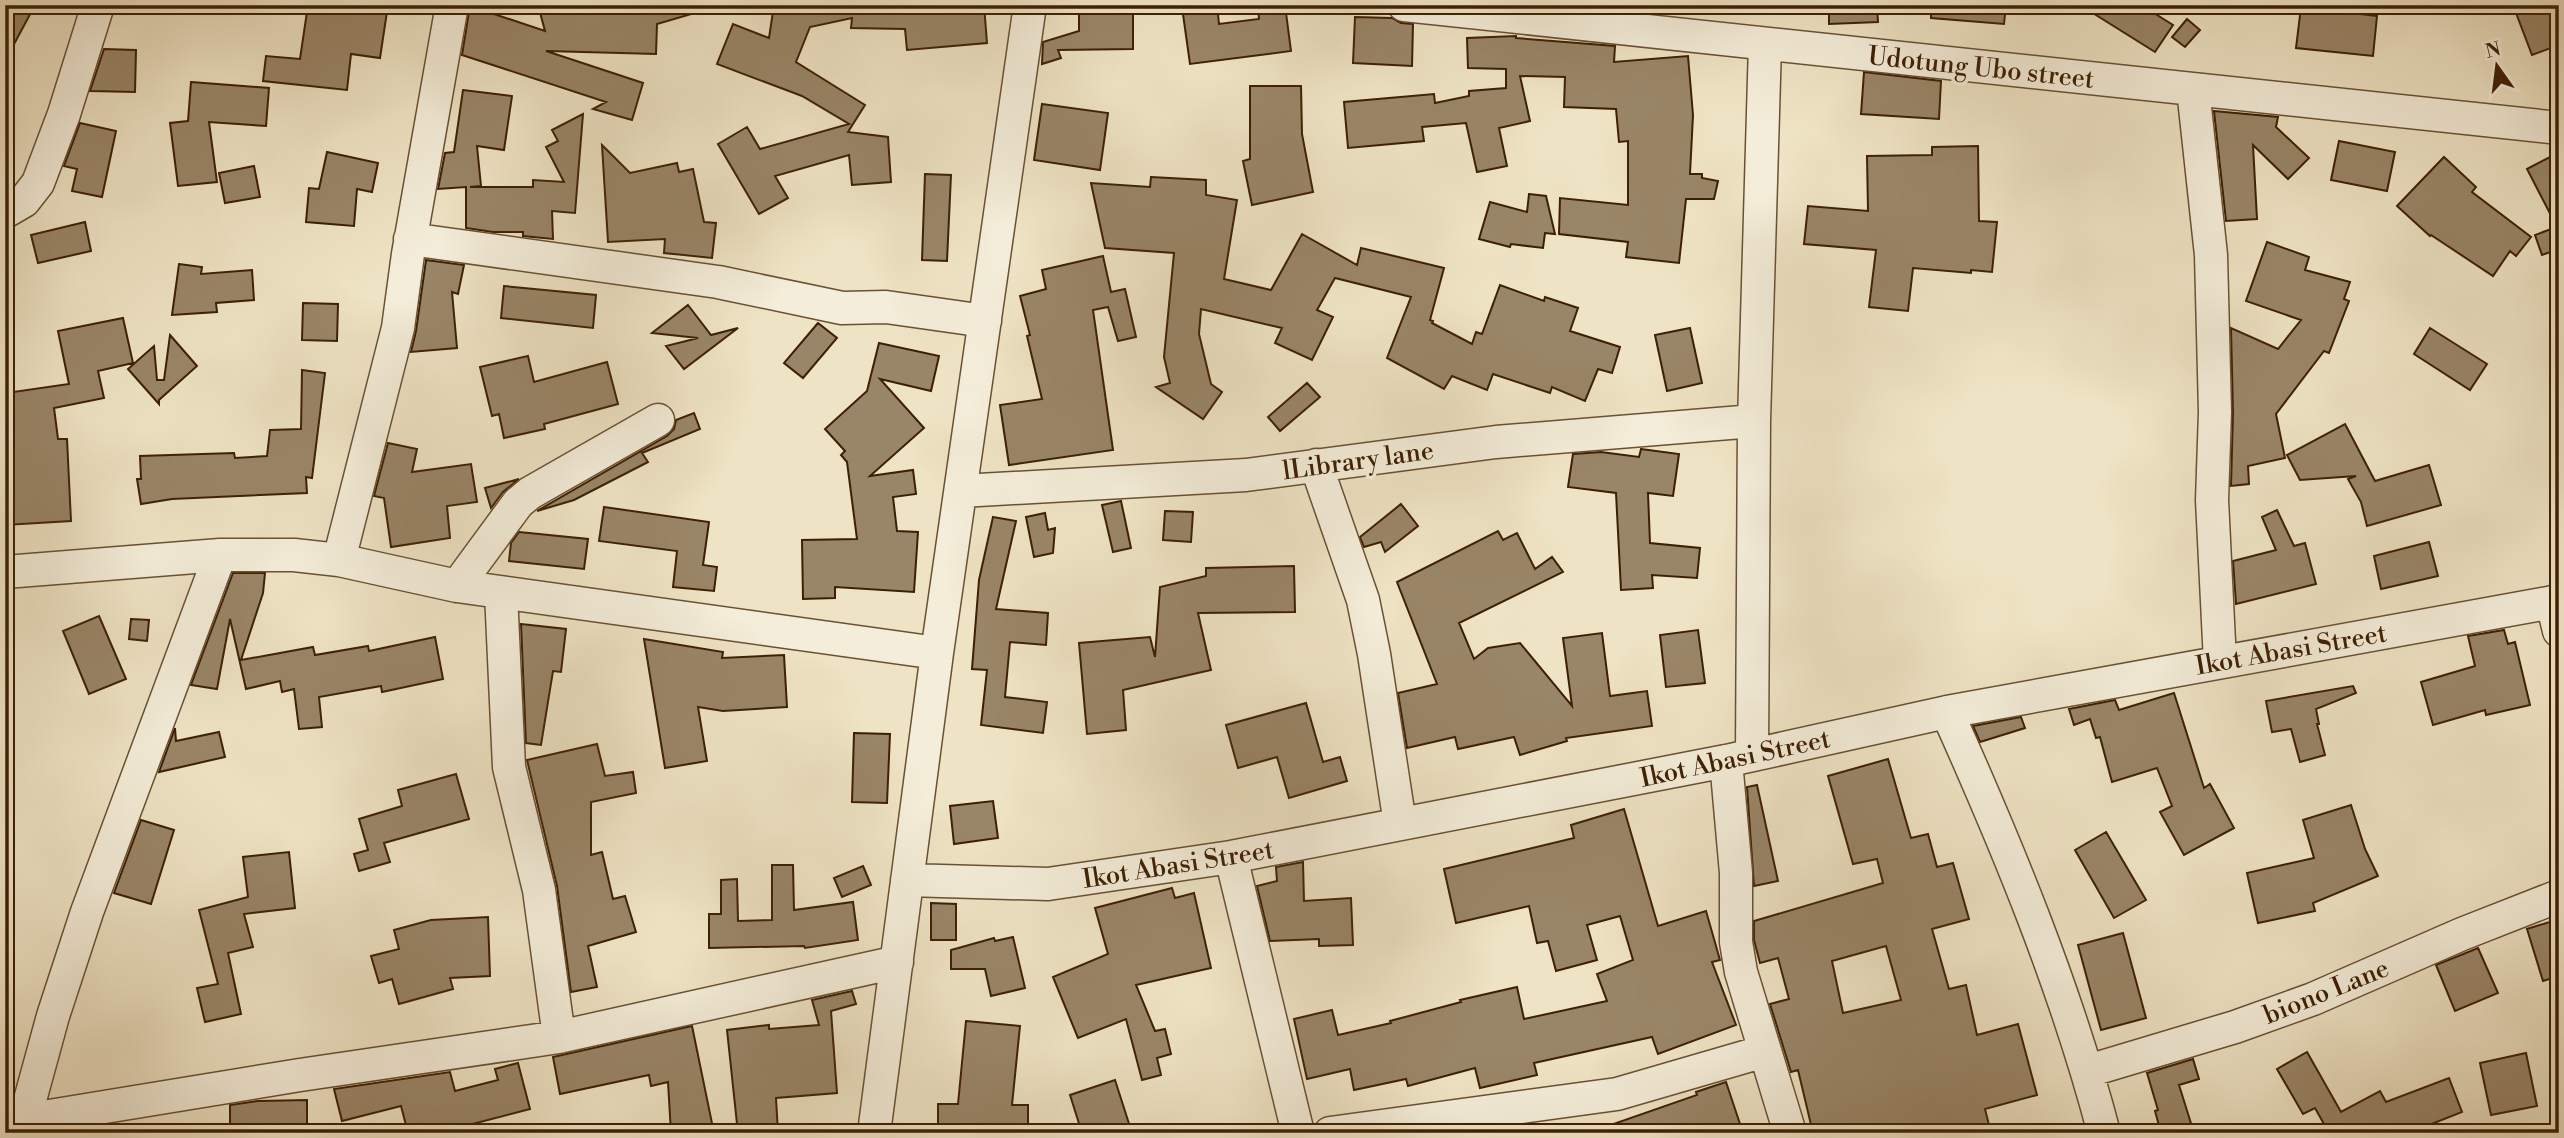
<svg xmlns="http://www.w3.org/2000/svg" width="2564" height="1138" font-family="'Libre Bodoni',serif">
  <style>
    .building { fill: #998567; stroke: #3d2003; stroke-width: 2; fill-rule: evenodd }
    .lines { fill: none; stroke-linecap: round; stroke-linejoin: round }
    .minor-casing { stroke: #695133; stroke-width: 35 }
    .minor { stroke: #f4edd9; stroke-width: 32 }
    .labels { text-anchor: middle; stroke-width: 7; stroke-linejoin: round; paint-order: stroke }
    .street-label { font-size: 26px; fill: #3d2003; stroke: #f4edd9 }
  </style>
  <rect width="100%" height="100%" fill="#eee3c4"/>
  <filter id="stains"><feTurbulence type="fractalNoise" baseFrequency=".00286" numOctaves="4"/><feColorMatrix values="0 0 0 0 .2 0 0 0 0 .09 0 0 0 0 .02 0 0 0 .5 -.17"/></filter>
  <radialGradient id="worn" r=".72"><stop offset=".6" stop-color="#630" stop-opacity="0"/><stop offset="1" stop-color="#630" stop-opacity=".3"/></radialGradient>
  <!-- building -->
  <path class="building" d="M5,5H35L5,61Z
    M308,5H388L380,58L351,54L347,90L263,81L266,56L300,59Z
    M538,5H705V10L657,24L656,54L546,51L643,83L632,120L593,109L606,102L462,55L470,6L545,31Z
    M774,5H984L987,43L907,50L905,29L851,28L852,18L810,27L796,62L865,105L848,132L888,137L891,182L852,185L849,155L775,176L788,198L759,214L718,144L747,127L760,149L849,124L802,96L717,64L733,24L769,38Z
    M1194,5H1217L1219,24L1259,19L1258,6L1285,5L1291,51L1190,64L1182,7Z
    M1829,5H1877L1878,22L1829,24Z
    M1931,5H2006L2004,24L1931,18Z
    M2080,5H2141L2173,25L2155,52Z
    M2513,5H2555L2559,16V45L2532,55Z
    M2301,7L2377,16L2373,56L2296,48Z
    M1133,12V49L1058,50L1061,58L1042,64L1043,42L1079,31V13Z
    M1355,17L1392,18L1401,23L1413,24L1412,66L1353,63Z
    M2187,19L2200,30L2185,47L2172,37Z
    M1516,36V38L1615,46L1614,62L1688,56L1693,115L1690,174H1702V178L1718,181L1714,199H1686L1679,263L1626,257L1628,242L1559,234L1560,198L1628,205V141L1619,142L1616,109L1564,107L1565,77L1520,76L1530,121L1499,128L1507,166L1477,172L1466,123L1422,127L1424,141L1348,148L1344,102L1434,94L1435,103L1469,96V91L1506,88V69L1468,68L1467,38Z
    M104,49L136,50L135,92L90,91Z
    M1864,72L1941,81L1939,119L1861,114Z
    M191,82L269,88L266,126L209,122L217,182L178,186L170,123L188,121Z
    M1250,86H1301L1302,134L1313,192L1252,205L1243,161L1250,159Z
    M463,90L512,96L504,150L477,146L481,186L470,187H533V180L564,182L546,147L558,141L552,130L583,114L575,213L552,211L553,239L523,236V232H493L466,228V187L438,189L445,153L454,152Z
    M1042,104L1108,113L1100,170L1034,160Z
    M2214,111L2278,117L2276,127L2309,158L2288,179L2253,145L2257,219L2226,221Z
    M80,123L116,131L102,197L72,191L77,169L64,166Z
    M2339,141L2395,152L2387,191L2331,180Z
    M602,145L630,173L677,163L679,172L693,169L704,222L716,223L712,258L664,253L665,239L608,242Z
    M1978,146L1979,221L1997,222L1992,272L1971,270V273L1913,268L1908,311L1869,307L1876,250L1804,244L1808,206L1868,211L1867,156L1932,155V147Z
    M327,152L378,163L372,192L357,189L354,226L306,222L309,188L319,189Z
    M2552,156L2559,168V249L2542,255L2535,235L2557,227L2527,169Z
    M2444,157L2476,187L2472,192L2531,237L2516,256L2510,251L2493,276L2431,235L2430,236L2397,206Z
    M254,166L260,197L225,203L219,173Z
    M925,174L951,175L947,261L922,260Z
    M1151,177L1206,180V195L1237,200L1224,279L1271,290L1302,234L1357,265L1361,248L1444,268L1430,320L1433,321L1432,323L1472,344L1476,332L1482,334L1500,285L1544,301L1545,297L1578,308L1570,331L1620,347L1612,373L1598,369L1585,401L1552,387L1550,393L1493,374L1487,390L1452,376L1444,389L1387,358L1411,297L1335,278L1317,310L1333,317L1312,360L1275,343L1282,328L1201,309L1199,334L1211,384L1222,392L1203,419L1156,387L1170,383L1164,357L1174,253L1105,248L1091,183L1150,187Z
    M1529,194L1546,196L1555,234L1545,233L1543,248L1511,244L1510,247L1479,239L1490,202L1527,212Z
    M85,222L91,251L38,263L31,235Z
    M2267,242L2309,257L2305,270L2350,282L2344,299L2349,301L2329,353L2324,351L2276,414L2285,458L2248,466L2249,484L2231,486L2233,413L2231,328L2278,349L2301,320L2246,301Z
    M1103,256L1111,292L1125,289L1136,337L1118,341L1108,307L1093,310L1113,450L1009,465L1000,405L1042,399L1027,336L1030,335L1020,296L1046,289L1042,270Z
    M426,260L464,265L458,294L452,292L457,348L411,352L416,331Z
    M179,264L202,267L201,274L252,270L254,300L216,303L217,312L172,315Z
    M504,286L596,295L593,328L501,318Z
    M303,303L338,304L337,341L302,340Z
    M688,305L711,335L738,328L684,369L666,346L698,338L652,333Z
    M123,318L133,363L98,371L104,398L54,408L58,439H67L71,521L5,525V442H12L6,393L69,384L58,331Z
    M818,323L837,338L803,378L784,363Z
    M1690,328L1702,383L1667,391L1655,335Z
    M2430,328L2487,364L2470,390L2414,354Z
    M170,335L197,366L159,400V404L128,369L154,346L157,380H164Z
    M879,343L939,356L931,391L880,379L924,428L870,476L913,470L916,494L893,497L897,531L918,532L914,592L835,587V598L803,599L802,540L857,539L847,462L841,455L845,451L825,429L867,391Z
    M528,356L534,382L607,362L618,404L544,424L545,429L504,438L499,414L492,416L480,367Z
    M302,370L325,373L312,478L306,477L307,493L172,499L141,504L137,479H141L140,456L234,453L235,458L267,456L270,430L301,429Z
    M1307,383L1320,397L1280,431L1268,417Z
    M694,413L700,429L642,453L648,462L574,500L537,511L667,436L674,429L676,420Z
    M2345,424L2375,481L2429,465L2441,505L2367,526L2361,502L2348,479L2356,476L2300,480L2287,455Z
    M388,443L417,449L412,472L471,464L477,502L447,506L450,538L391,547L384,498L374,496Z
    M1641,449L1679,454L1673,496L1648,493L1650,543L1700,548L1697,578L1652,575L1653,588L1621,590L1616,493L1568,487L1573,454L1601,452L1639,457Z
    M519,479L503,492L491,508L485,488Z
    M1121,501L1131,548L1113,552L1102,505Z
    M1401,504L1418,526L1385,552L1381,542L1364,547L1360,537Z
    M604,507L709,522L703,565L717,567L714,591L673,587L677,551L599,541Z
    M2277,510L2294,546L2305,543L2316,584L2236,604L2233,561L2276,550L2262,517Z
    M1165,511L1193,512L1191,542L1163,540Z
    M1045,513L1048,530L1055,528L1053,553L1034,557L1026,517Z
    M993,517L1016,521L996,609L1048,613L1046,645L1010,642L1005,697L1047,702L1043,733L981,725L987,670L972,669L979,580Z
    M1498,531L1503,540L1517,533L1535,569L1552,557L1563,572L1459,623L1474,659L1488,648L1520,643L1572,706L1563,638L1602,633L1610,696L1647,691L1652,726L1566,738L1567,741L1520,755L1514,737L1458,749L1455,737L1407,748L1398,693L1437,684L1397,582Z
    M519,532L588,539L584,569L509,561L511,543Z
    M2429,542L2438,576L2381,589L2374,556Z
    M1294,566L1295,612L1198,613L1211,670L1123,690L1126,730L1087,734L1079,643L1150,637L1155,657L1160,587L1206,576V568Z
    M233,573H265L263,593L241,660L313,647L315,655L368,646L369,651L435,637L443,679L382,692L381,686L319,697L322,727L299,729L294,689L282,692L280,681L246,689L230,619L217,689L191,685Z
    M99,616L126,679L89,694L63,631Z
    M131,619L149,620L147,641L129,639Z
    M521,624L566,629L561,672L553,671L541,745L526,743Z
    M1698,630L1705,683L1666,687L1660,635Z
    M2504,630L2508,644L2515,642L2530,705L2486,715L2485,710L2433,725L2421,682L2475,666L2468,636Z
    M644,639L723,652L722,658L784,655L787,707L723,711L698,707L707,761L665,768Z
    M2353,686L2356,693L2316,709L2319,724H2317L2325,755L2300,762L2291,729L2272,732L2266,701Z
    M2174,693L2204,788L2210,784L2234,828L2184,855L2160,812L2172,806L2157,768L2112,782L2100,737L2096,738L2090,719L2074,725L2069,709L2115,700L2119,710Z
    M1306,703L1323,762L1340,757L1347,781L1289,798L1277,757L1238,768L1226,725Z
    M2021,717L2025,728L1980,742L1973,726Z
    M175,728L176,741L219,732L225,757L159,772Z
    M854,733L890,734L887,803L852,802Z
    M597,744L605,776L633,772L636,793L591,802V855L602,852L613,899L625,896L636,932L588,946L597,987L571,992L557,886L527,760Z
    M1888,759L1911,838L1928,834L1937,867L1953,863L1969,919L1932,929L1949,989L1966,985L1977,1035L2018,1024L2037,1095L1985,1109L1989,1125L1961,1133H1813L1798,1070L1791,1072L1770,1004L1789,999L1778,958L1760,963L1754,940V921L1883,883L1877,859L1853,864L1828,776ZM1886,946L1901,1000L1843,1013L1832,961Z
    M456,774L469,819L384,843L390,862L359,871L354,854L368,850L359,819L402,806L398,790Z
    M1757,785L1778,881L1754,886L1747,787Z
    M993,801L998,838L954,844L950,806Z
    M2351,805L2365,849L2378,876L2313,903L2315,911L2258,923L2247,873L2314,858L2303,820Z
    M1624,809L1658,926L1706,911L1720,960L1712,962L1736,1025L1658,1054L1652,1037L1534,1063L1537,1075L1480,1088L1475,1068L1408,1086L1406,1079L1354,1090L1350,1069L1307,1079L1294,1019L1332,1010L1338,1035L1391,1023L1390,1021L1461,1002L1460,1000L1517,987L1524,1019L1607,1001L1597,974L1633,960L1620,916L1587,925L1597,960L1556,971L1548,941L1537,943L1529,906L1456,923L1444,869L1574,838L1571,825Z
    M141,820L174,830L151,904L114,893Z
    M2106,832L2146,900L2114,918L2075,850Z
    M289,852L295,908L244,914L253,947L228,953L241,1014L205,1022L197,988L218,984L199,910L248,897L243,857Z
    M1303,862L1304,901L1351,898L1353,945L1319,946V939L1270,941L1257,886L1277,881L1276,867Z
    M772,865H793L794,910L853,902L858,940L805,948L804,946L709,948V914H721V880L737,879L738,921L772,920Z
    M863,866L871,885L842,897L834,878Z
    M1172,888L1175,898L1194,893L1211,968L1136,985L1155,1031L1165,1029L1171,1054L1157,1058L1161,1075L1142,1080L1126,1019L1078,1038L1053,977L1108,954L1095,908Z
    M931,903L956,904V940H931Z
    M488,917L490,976L450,978L453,989L399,1004L392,979L379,983L371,956L399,949L394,930L431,920Z
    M2559,919V976L2543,981L2527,929Z
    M2123,933L2146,1018L2101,1030L2078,945Z
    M1013,937L1025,988L991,996L985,969H951V950L994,938L995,941Z
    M2478,948L2498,993L2455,1011L2436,965Z
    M852,991L856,1004L831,1011L837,1093L776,1098L778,1133H738L727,1030L769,1025V1029L819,1025L812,1000Z
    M966,1021L1020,1026L1012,1105H1028V1133H938V1104H958Z
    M692,1026L714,1133H671L668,1082L651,1086L649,1075L560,1094L553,1057Z
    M2307,1052L2341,1112L2380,1091L2386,1102L2449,1078L2462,1112L2409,1133H2329L2315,1108L2303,1114L2277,1069Z
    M2526,1053L2537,1106L2491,1115L2480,1063Z
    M2193,1059L2199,1079L2179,1085L2194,1133H2161L2155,1111L2158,1110L2147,1073Z
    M518,1063L530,1109L438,1133H408L401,1106L342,1121L334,1089L450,1072L455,1091L498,1080L495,1069Z
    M1115,1080L1132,1133H1082L1070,1095Z
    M1726,1082L1743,1133H1597L1596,1130L1697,1095L1696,1092Z
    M307,1100V1125L230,1126V1105L258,1101Z"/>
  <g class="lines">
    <defs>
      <path id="minor" d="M1404,5L2559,128
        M2193,89L2211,255L2215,412L2212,500L2220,662
        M5,212L24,201L38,183L64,114L98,5
        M410,239L718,282L842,308L886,307L985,321
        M1316,465L1363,600L1374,654L1400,824
        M961,491L1246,475L1496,442L1754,421
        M339,560L398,328L408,254L452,5
        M5,572L220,555H294L339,560L457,586L937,653
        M457,586L518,503L530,493L658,420
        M501,593L509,767L539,890L559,1037
        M2552,602L2559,631
        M1947,712C2008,848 2066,988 2104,1133
        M1752,755L1754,421L1765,44
        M1726,761L1736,873V942L1741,972L1790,1133
        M1231,857L1298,1133
        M907,880L1048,884L1231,857L1726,761L1947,712L2559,601
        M2088,1071L2235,1027L2313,999L2462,934L2559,896
        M25,1120L300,1075L559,1037L897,962
        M21,1133L53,1016L87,912L220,555
        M874,1133L937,653L1030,5
        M1330,1133L1617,1094L1765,1051"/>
    </defs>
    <!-- minor casing -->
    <use href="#minor" class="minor-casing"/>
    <!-- minor -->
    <use href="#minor" class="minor"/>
  </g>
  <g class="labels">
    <!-- street labels -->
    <g class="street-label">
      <text transform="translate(1981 67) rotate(6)" y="9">Udotung Ubo street</text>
      <text transform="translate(1358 460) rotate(-8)" y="9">lLibrary lane</text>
      <text transform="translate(2291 649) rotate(-10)" y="9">Ikot Abasi Street</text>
      <text transform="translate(1735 758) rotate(-12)" y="9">Ikot Abasi Street</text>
      <text transform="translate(1178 864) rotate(-9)" y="9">Ikot Abasi Street</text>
      <text transform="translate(2326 991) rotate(-22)" y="9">biono Lane</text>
    </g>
  </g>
  <!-- margin -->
  <rect width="2564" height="1138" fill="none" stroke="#eee3c4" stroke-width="28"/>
  <rect x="7" y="7" width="2550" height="1124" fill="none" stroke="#3d2003" stroke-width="3.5"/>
  <rect x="14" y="14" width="2536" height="1110" fill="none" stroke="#3d2003" stroke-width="2"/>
  <!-- north arrow -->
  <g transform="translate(2497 66) rotate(346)" stroke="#f4edd9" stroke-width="5" paint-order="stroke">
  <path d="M0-5L12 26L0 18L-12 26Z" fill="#3d2003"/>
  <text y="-10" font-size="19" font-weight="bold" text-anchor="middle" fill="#3d2003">N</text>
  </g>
  <rect width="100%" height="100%" filter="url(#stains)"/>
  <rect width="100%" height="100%" fill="url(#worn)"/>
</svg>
